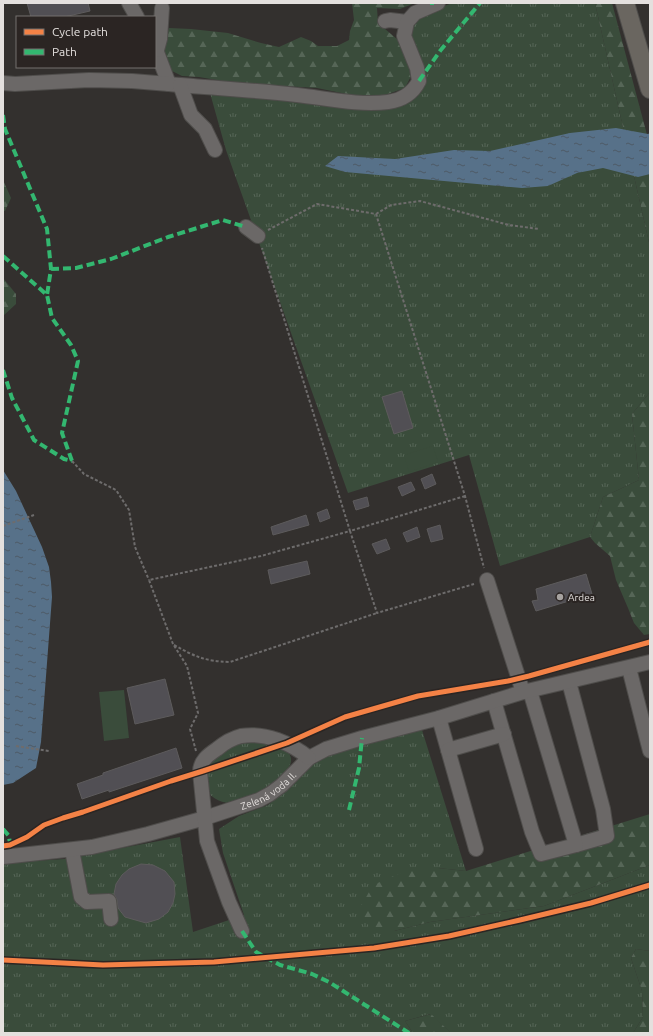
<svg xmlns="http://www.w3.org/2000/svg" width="653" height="1036" font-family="Ubuntu,sans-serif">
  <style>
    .grass { fill: url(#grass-tufts) }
    .forest { fill: url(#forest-firs) }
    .pitch { fill: #3a4c3b }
    .water { fill: url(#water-ripples) }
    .building { fill: #514f54; stroke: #5d5b5c }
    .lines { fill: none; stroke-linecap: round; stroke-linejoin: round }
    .minor-casing { stroke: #4f4d4b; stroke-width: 16 }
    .major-casing { stroke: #4f4d4b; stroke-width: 20 }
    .path { stroke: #6e6c6c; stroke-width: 2; stroke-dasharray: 3 2; stroke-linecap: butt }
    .minor { stroke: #6b6867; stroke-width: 14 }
    .major { stroke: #6a6660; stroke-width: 18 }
    .quiet { stroke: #33b770; stroke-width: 4; stroke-dasharray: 8 4; stroke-linecap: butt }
    .cycleway-casing { stroke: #2b2523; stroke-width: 8 }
    .cycleway { stroke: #f48246; stroke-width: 5 }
    .poi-dot { fill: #a6a2a0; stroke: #2b2523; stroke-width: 1.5 }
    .labels { text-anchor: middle; stroke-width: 4; stroke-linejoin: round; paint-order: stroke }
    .poi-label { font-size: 10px; fill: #e4e0de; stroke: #2b2523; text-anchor: start }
    .street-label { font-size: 10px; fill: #e4e0de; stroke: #2b2523 }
  </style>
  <defs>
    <pattern id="grass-tufts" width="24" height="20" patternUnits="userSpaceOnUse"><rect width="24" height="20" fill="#3a4c3b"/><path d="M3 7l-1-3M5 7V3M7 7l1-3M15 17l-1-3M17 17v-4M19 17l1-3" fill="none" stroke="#566657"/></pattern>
    <pattern id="forest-firs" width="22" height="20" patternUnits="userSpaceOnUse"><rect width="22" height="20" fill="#3a4c3b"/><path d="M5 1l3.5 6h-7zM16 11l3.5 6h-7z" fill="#566657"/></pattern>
    <pattern id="water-ripples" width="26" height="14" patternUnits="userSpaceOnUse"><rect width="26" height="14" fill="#577189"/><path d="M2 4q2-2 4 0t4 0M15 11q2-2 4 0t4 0" fill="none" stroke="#4e5a66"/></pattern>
  </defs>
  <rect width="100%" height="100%" fill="#33302e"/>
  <!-- grass -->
  <path class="grass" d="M452,3H595L650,247V392L632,414L639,480L603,497L590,537L500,566L469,455L348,493L226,150L210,93L405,104L417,97L422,87C418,69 404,33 418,18C424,12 443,7 452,3Z
    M422,730L466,871L438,868L394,931L430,922L544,906L650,865V951L636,949L631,958L642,991L643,1017L633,1033H451L430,1014L405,1021L413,1033H3V863L64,859L180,837L193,932L244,915L223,853L219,829L239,816L268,805L291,785L316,759L371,742Z
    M246,739H263L289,753C291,757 292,760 290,765C286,778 253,801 240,803C229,805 212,801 207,790C205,784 205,775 204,768L210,759Z"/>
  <!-- forest -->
  <path class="forest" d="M352,3H415L400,9L377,8L378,23L398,40L410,70L411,76L405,88L385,95L366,98L317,88L234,83L199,77L182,76L172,71L158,45L166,36L169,28L191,29L228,33L261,43L279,47L301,37L311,41L318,46H337L349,40L350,31L354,20Z
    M595,3H612L650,146V247Z
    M3,180L11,198L5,211H3Z
    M3,278L16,294V304L3,316Z
    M650,392V634L644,635L634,623L628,608L616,580L610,556L595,543L590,537L603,497L639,480L632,414Z
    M650,814V865L544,906L430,922L394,931H376L365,922L360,908L373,885L403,872L438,868L466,871Z
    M636,949L650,951V1033H633L643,1017L642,991L631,958Z
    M431,1014L451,1033H413L405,1021Z"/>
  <!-- pitch -->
  <path class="pitch" d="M433,446L438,462L409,472L404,455Z
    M124,690L129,738L104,741L99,692Z"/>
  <!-- water -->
  <path class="water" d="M616,128L648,134L650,133V174L638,177L603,168L577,173L548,186L522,188L345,172L325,166L338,156L395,159L454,150L490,151L570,133Z
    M3,470L16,491L42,547L49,567L51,582L52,597L41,742L36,768L13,783L3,785Z"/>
  <!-- building -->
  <path class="building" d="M27,3H88L90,11L64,17H31Z
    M402,391L413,428L394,434L382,397Z
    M432,474L436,484L425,489L421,479Z
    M411,482L415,490L402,496L398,487Z
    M367,497L369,506L356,510L353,501Z
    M327,509L330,518L320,522L317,513Z
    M306,515L309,525L273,535L271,527Z
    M440,525L443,539L431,542L427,529Z
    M417,527L420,537L407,542L403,533Z
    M386,539L390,549L377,554L372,544Z
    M307,561L310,574L271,584L268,570Z
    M586,574L592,594L536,611L532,601L538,600L536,589Z
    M165,679L174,715L135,724L127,688Z
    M176,748L182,768L109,792V790L82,799L77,784L103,775V773Z
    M141,864L153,865L165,871L174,882L175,894L173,903L168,912L159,919L146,923L125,917L118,908L117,900L114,894L116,884L122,875L129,869Z"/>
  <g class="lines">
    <defs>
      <g id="minor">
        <path d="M129,3L137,17"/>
        <path d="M385,21L390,20L407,22"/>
        <path d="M155,47L169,84C211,88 254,90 297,95C325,98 360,106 388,102C402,100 413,93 419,81L417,68L404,36L407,22L415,13L438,3"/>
        <path d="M157,50L160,39L162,8"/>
        <path d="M3,83L15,84L89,80L132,81L169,84"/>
        <path d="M180,85L191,115L205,129L215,150"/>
        <path d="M246,227L258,236"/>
        <path d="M487,580L523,692"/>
        <path d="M629,668L650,751"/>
        <path d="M569,682L603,809L607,836L576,845"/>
        <path d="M494,701L532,832L541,854L576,845L530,691"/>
        <path d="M439,718L476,849"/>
        <path d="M448,750L504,734"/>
        <path d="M72,850L81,897L87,902L109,901L111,919"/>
        <path id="s1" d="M3,857L92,847L148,834L205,818L259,800L270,794L282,785L309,758L326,749L362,738L439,718L523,692L650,662"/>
        <path d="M242,931L229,902L207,841L200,772C200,761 208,755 217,749C223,744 233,738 241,736C265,732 291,743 309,758"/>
      </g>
      <path id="major" d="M625,3L650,89"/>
    </defs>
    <!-- minor casing -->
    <use href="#minor" class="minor-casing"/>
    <!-- major casing -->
    <use href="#major" class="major-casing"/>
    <!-- path -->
    <path class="path" d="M376,214L391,205L420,201L509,225L539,229
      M268,230L317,204L376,214L465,496L484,568
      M72,461L84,474L116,490L129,510L135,547L149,580
      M465,496L350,531L377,613L474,584
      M3,526L34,515
      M174,645C196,657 204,661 230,662L377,613
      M16,746L49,751
      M196,751L190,729L198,713L187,666L173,644L149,580L261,556L350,531L262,248"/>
    <!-- minor -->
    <use href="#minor" class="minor"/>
    <!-- major -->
    <use href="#major" class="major"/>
    <!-- quiet -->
    <path class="quiet" d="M432,3V5
      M419,81L440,51L480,3
      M3,115L5,129L47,229L51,269L47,295
      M3,256L47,295L52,318L71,345L78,361L62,433L72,461
      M51,269L76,268L111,259L168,237L223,220L246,227
      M3,370L12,398L34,440L64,459L72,461
      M349,810L359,768L362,738
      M3,829L9,836L10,845
      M242,931L256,952L280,965L312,974L329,982L409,1033"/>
    <defs>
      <path id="cycleway" d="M3,846L10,845L27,837L44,825L63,818L83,812L171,781L203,771L287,743L345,717L418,696L508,681L529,676L650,642
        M3,960L103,965L214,962L374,948L449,936L520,920L591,903L650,885"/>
    </defs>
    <!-- cycleway casing -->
    <use href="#cycleway" class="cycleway-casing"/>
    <!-- cycleway -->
    <use href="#cycleway" class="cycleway"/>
  </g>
  <!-- markers -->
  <circle class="poi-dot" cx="560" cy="597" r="4"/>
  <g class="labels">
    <!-- poi labels -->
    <g class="poi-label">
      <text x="568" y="601">Ardea</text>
    </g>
    <!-- street labels -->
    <g class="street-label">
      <text dy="4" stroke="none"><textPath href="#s1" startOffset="276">Zelená voda II.</textPath></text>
    </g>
  </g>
  <!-- border -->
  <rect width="653" height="1036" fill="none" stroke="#e4e0de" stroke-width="8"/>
  <!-- legend -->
  <rect x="16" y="16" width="140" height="52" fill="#2b2523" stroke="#75706e"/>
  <rect x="24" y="29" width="20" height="6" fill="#f48246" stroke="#75706e"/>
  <text x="52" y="36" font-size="12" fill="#e4e0de">Cycle path</text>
  <rect x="24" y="49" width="20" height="6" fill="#33b770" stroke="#75706e"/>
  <text x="52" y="56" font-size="12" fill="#e4e0de">Path</text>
</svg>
